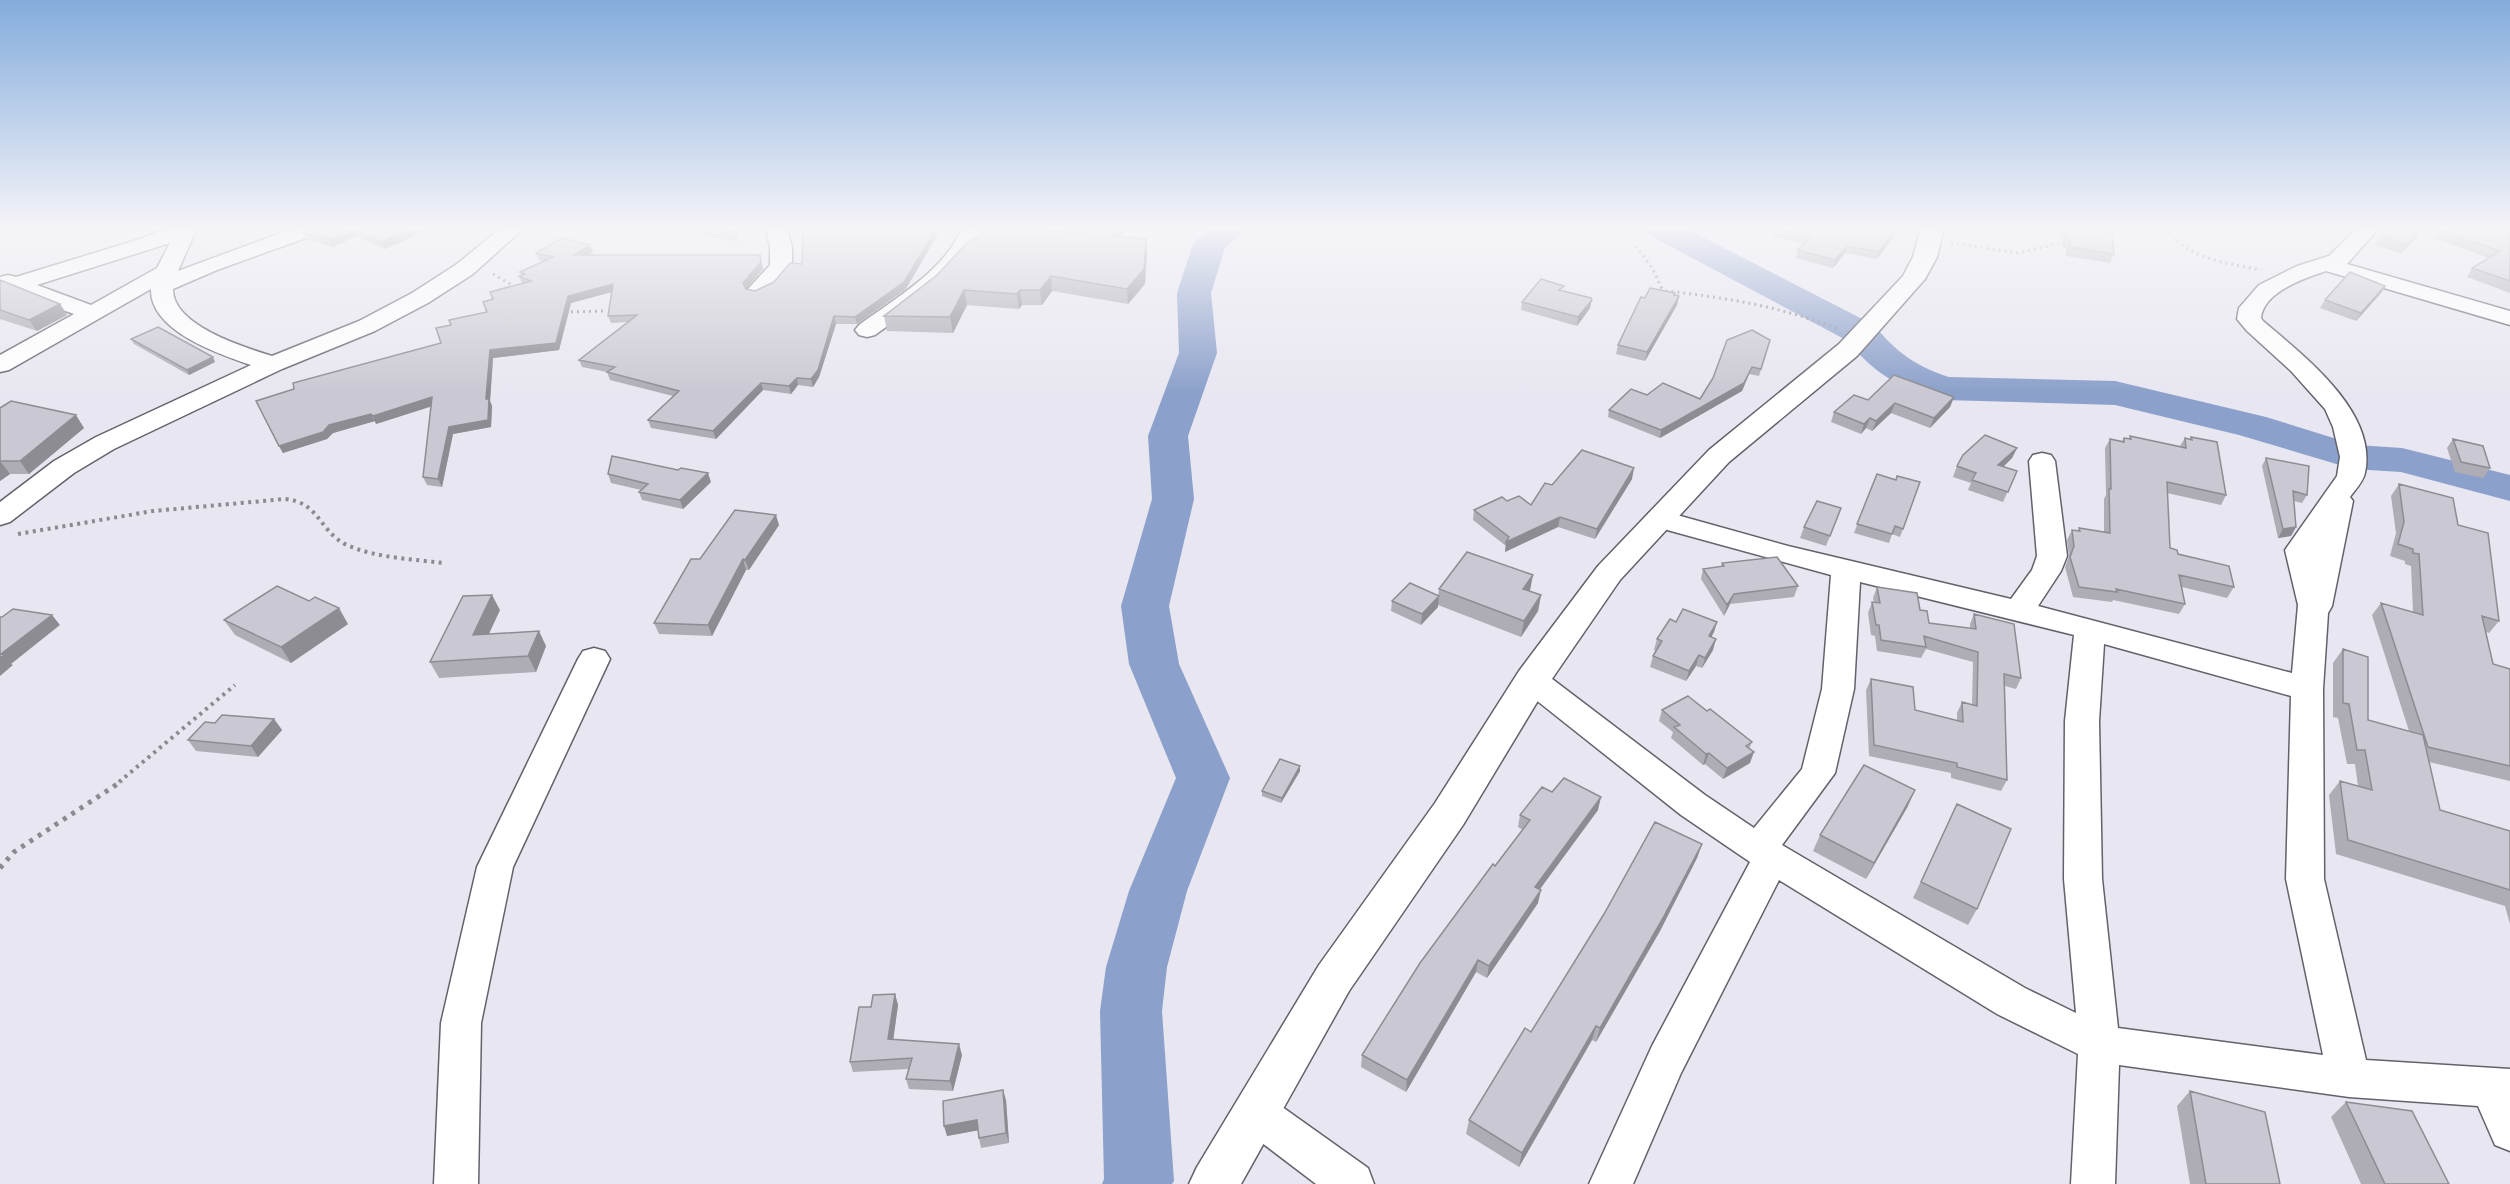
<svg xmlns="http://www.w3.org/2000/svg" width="2510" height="1184" font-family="'Varela Round',sans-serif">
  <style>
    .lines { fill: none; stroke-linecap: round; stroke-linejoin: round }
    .river { fill: #8ba0ca; fill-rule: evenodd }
    .minor-casing { stroke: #63616a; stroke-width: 3 }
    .tertiary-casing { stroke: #63616a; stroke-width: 3 }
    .path-far2 { stroke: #8b8a91; stroke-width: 3; stroke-dasharray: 2 4; stroke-linecap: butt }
    .path-far1 { stroke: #8b8a91; stroke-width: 4; stroke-dasharray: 3 4.5; stroke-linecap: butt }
    .path { stroke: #8b8a91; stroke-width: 5; stroke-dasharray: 4 6; stroke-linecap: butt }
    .minor { fill: #fff; fill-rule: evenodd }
    .tertiary { fill: #fff; fill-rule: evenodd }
    .wall { fill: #aeacb5 }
    .shaded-wall { fill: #8d8c93 }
    .building { fill: #cac8d2; stroke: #8d8c93; stroke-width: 1.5 }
  </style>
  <rect width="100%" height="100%" fill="#e8e6f0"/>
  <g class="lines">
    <!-- river -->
    <path class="river" d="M1210,227H1247L1225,248L1211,293L1217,353L1188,436L1194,499L1169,606L1179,664L1230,778L1187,891L1167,967L1162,1011L1174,1181L1172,1184H1102L1104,1179L1100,1011L1106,967L1129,891L1176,778L1129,664L1121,606L1152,499L1148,436L1179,353L1177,293L1193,244Z
      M1642,227H1683L1874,325C1896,352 1915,366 1949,377L2115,381L2266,417L2356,445L2402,448L2510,475V501L2401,472L2353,469L2239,435L2115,405L1945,400C1902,389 1876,376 1848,341L1647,234Z"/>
    <defs>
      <path id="minor" d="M170,227L197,228L178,271L297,227H328L325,231L217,270L173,289C172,325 243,347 272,356L359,321L412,293L457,264L502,227H525L473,274L428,303L375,331L282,369L114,449L74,473L10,522L0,525V502L54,461L96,437L251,365C219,354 150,331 151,289L9,370L0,372V355L74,314L6,290L0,287V277L8,275L16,277L143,238ZM170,243L157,268L91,305L37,285Z
        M766,227H787L792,248V266C782,280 768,299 750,295L747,290L770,265V248Z
        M962,227H983C968,275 914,306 875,335L867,337L859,335L855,330L859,325C893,300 948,268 962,227Z
        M2358,227H2380L2347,264L2510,311V325L2326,271C2305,278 2263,292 2261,318L2263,321C2304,356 2378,412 2365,473C2363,482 2355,490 2350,497L2353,501L2332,606L2328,613L2323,689L2324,879L2366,1060L2510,1069V1151L2495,1145L2478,1106L2349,1097L2119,1065L2115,1184H2071L2078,1054L1997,1014L1779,880L1681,1073L1633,1184H1589L1652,1046L1750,862L1681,815L1521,688L1516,680L1521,672L1532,669L1543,672L1705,795L1754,828L1802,769L1822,689L1831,575L1649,525L1645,519L1649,513L1659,510L1788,546L2011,599L2032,570L2037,556L2029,461L2033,455L2042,453L2051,455L2055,461L2067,556L2061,571L2038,606L2292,673L2298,605L2285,550L2337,476L2340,457L2333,427L2325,409L2291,371L2247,331L2237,319L2239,308L2259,285L2297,266L2329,256ZM1860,582L2074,635L2065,721L2064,879L2076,1013L2025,988L1782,845L1835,773L1854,689ZM2104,644L2291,696L2286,879L2323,1055L2118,1028L2102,879L2099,721Z
        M594,648L605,651L610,659L513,867L481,1023L478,1184H434L441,1023L477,867L578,659L583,651Z
        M1256,1093L1271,1099L1368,1168L1374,1184H1316L1241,1127L1234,1113L1241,1099Z"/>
      <path id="tertiary" d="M1921,227H1944L1937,257L1925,279L1857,356L1729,462L1620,580L1545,689L1463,825L1349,991L1241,1184H1189L1197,1167L1319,965L1435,803L1519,671L1598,566L1709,450L1839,344L1903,276L1913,257Z"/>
    </defs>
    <!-- minor casing -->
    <use href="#minor" class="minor-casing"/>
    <!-- tertiary casing -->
    <use href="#tertiary" class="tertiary-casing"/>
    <!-- path-far2 -->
    <path class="path-far2" d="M2165,227C2188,260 2224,262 2261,270
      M2107,233L2122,227
      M1951,243L2019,253L2064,242
      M1636,246L1653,269L1661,287L1666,291C1728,298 1779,306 1838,329
      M493,274L517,288
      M565,312L606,311"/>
    <!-- path-far1 -->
    <path class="path-far1" d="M18,534L153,511L285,499C320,502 319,532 347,545C376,558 412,559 443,563
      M119,782L235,685"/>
    <!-- path -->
    <path class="path" d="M0,868L14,852L122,781"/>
    <!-- minor -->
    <use href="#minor" class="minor"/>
    <!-- tertiary -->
    <use href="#tertiary" class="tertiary"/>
  </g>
  <!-- wall -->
  <path class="wall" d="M269,227H290L280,231Z
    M319,227H434L385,249L356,236L333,247L308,240L304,233Z
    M585,227H613L604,232Z
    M683,227H733L737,233L739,242L685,231Z
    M1091,227H1126L1121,237L1146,239L1147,254L1145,284L1128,304L1052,291L1042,305H1022L1019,309L967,305L953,333L887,331L884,316L1087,234Z
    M1762,227H1898L1896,234L1877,259L1845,253L1833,268L1796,258L1798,250L1804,244L1770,235L1772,229Z
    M2056,227H2107L2114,254L2110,263L2066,256V248L2062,247V238Z
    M2510,227V293L2467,277L2472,268L2489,258L2434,238L2440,230Z
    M2423,228L2417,237L2401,253L2375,245L2380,236Z
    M593,252L587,255L762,262L763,269L746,289L755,291L906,289L857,324H836L819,377L813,387L798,385L791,394L763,390L716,439L651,428L648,420L673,396L610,380L607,372L582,367L579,360L628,322L611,323L608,316L612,292L571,303L559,350L493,358L490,401L492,406L491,427L453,434L442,487L427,485L423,477L431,406L376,424L375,421L333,433L327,439L283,453L279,446L441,343L451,325L487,312L493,299L522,283L519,276L522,275L520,272L544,261L539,260L536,253Z
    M0,280L60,304L67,315L37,331L0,319Z
    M2385,286L2381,293L2356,321L2320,308L2325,300Z
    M1563,291L1590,308L1577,326L1521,310L1522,302Z
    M1675,295L1679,296L1677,305L1645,361L1616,354L1618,345L1645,298Z
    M131,339L215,362L189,375L134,344Z
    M1770,340L1759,376L1749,374L1742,391L1660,438L1608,417L1609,410L1647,395L1700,399Z
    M1954,397L1950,407L1930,428L1891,413L1872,431L1866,428L1861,434L1831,422L1834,412L1868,400Z
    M0,408L84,428L29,474H10L0,481Z
    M2130,436L2180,446L2185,438L2190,439L2191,437L2226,495L2221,505L2167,493L2170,548L2178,554L2234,587L2227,598L2182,587L2185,604L2179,614L2113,600L2112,602L2073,597L2065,567L2069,556L2067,540L2072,530L2078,531L2079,528L2104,532V499L2106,495L2105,448L2110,439L2122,441L2124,438L2129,439Z
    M2453,439L2490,468L2483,478L2455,472L2447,448Z
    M2017,448L2012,458L2003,467L2017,471L2003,502L1968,490L1971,483L1953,477L1957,466Z
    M2266,458L2307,495L2302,503L2294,501L2296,527L2291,536L2278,538L2262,466Z
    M608,474L711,482L683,509L642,500L639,492L641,490L611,483Z
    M1877,474L1896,480L1920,482L1900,537L1892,534L1889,543L1854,533Z
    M1632,479L1595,539L1558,527L1505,552L1506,546L1473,520L1474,510L1507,501L1531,505L1552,485Z
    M2399,484L2458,525L2499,621L2489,633L2486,632L2493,664L2510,669V781L2429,762L2440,810L2510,831V924L2505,906L2336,854L2329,795L2340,781L2358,786L2355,764H2347L2338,718L2333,717V663L2343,649L2368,720L2409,731L2372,615L2381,603L2413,612L2411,566L2405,564V561L2390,556L2396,533L2391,496Z
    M1841,508L1826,546L1800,538L1804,527Z
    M779,525L749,570H746L712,636L659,634L654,623L700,559Z
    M1722,563L1798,586L1794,597L1730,604L1724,616L1701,579L1703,569L1721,567Z
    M1877,587L1920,610L1929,623L1970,628V624L1974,614L2021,678L2016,689L2005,686L2007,780L2001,791L1951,778V773L1869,756L1866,690L1871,679L1915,710L1957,721V713L1962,702L1972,705L1973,662L1926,649L1921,658L1877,651L1875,636L1871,635L1868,613L1872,602H1874L1873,598Z
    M1439,589L1530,591L1541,595L1538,611L1521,637L1438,605V607L1421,625L1391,611L1392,601L1438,596Z
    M500,610L489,634L546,646L536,672L439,678L430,662Z
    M224,620L348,624L291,663L235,635Z
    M1676,622H1717L1714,632L1711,637L1713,650L1702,668L1696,666L1686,681L1650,667L1653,656L1656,651L1654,650L1657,639Z
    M1662,710L1707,711L1752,742L1749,749L1750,763L1723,779L1705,764L1703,765L1671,738L1673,732L1659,721Z
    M274,719L282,730L258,757L196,751L188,740L215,723Z
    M1300,766V771L1281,803L1262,796V791Z
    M1552,792L1598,810L1539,890L1538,903L1487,978L1476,972L1406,1092L1361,1067L1362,1055L1495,866L1523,830L1518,827L1520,815Z
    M1957,804L1977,909L1968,925L1913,898Z
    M1908,806L1866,879L1813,851L1820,835Z
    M1702,844L1697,858L1660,931L1596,1042L1592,1040L1519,1167L1466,1134L1469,1120L1531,1032Z
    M895,994L898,1005L893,1039L962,1055L953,1091L909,1089L906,1079L908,1069L853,1072L850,1062L871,1007Z
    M2190,1091L2280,1184H2190L2177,1106Z
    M1006,1100L1009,1143L981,1148L979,1138L978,1130L947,1136Z
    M2346,1102L2449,1184H2361L2331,1117Z"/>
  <!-- shaded-wall -->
  <path class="shaded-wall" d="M278,227H290L280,231Z
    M415,227H434L385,249L382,242Z
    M603,227H613L604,232Z
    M937,227H942L906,289L857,324L855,317Z
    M1117,227H1126L1114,251L1113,236Z
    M1898,227L1896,234L1877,259L1879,252Z
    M2423,228L2417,237L2401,253L2407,244Z
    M353,229L356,236L333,247L330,240Z
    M1146,239L1147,254L1145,284L1128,304L1127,289Z
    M590,245L593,252L577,262L574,255Z
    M1847,246L1845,253L1833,268L1835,260Z
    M760,255L763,269L745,290L743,283Z
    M1051,276L1052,291L1042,305L1040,290Z
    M613,284L615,291L571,303L559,350L493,358L490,401L492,406L491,427L453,434L442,487L438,479L449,427L486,399L490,350L568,296Z
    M2385,286L2381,293L2356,321L2361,313Z
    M964,290L967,305L953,333L950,317Z
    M1020,290L1022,305L1019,309L1017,294Z
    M1679,296L1677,305L1645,361L1647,352Z
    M1592,300L1590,308L1577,326L1578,317Z
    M60,304L67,315L37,331L29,320Z
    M834,316L836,324L819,377L813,387L811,379Z
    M213,357L215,362L189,375L187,370Z
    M1752,367L1742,391L1660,438L1661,430Z
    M797,378L798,385L791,394L789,386Z
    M761,383L763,390L716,439L713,431Z
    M432,397L436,405L376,424L373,416Z
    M1954,397L1950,407L1930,428L1934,418Z
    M1895,403L1891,413L1872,431L1876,421Z
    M371,414L375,421L333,433L327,439L283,453L279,446L329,425Z
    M76,415L84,428L29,474L20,461Z
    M1870,418L1866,428L1861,434L1864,424Z
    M2017,448L2012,458L1994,476L1998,465Z
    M0,461L10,474L0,481Z
    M1634,468L1632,479L1595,539L1597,529Z
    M708,473L711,482L683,509L680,500Z
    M776,515L779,525L749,570L745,560Z
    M1560,517L1558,527L1505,552L1506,542Z
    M2296,527L2291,536L2278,538L2283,529Z
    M743,559L746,570L712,636L708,625Z
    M1533,575L1530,591L1520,604L1523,589Z
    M1734,594L1730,604L1724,616L1727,605Z
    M492,595L500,610L481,650L473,635Z
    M1541,595L1538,611L1521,637L1524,621Z
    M1439,596L1438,607L1421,625L1422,614Z
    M339,608L348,624L291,663L281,647Z
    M52,615L60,625L11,664L13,665L0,676V658L1,654Z
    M1717,622L1714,632L1706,647L1709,636Z
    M539,631L546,646L536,672L528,656Z
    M1716,639L1713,650L1702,668L1705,658Z
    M1699,655L1696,666L1686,681L1689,671Z
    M274,719L282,730L258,757L251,746Z
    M1754,752L1750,763L1723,779L1727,768Z
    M1709,753L1705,764L1703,765L1706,754Z
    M1300,766V771L1281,803L1282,798Z
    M1915,790L1908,806L1866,879L1874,863Z
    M1601,797L1598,810L1532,900L1535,887Z
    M1702,844L1697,858L1660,931L1596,1042L1600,1028Z
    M1541,890L1538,903L1487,978L1489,966Z
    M1478,960L1476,972L1406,1092L1407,1080Z
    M895,994L898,1005L892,1049L888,1039Z
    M1596,1026L1592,1040L1519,1167L1522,1153Z
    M959,1044L962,1055L953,1091L950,1081Z
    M1003,1090L1006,1100L1009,1143L1006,1133Z
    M977,1120L980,1130L947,1136L944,1126Z"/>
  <!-- building -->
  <path class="building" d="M319,227H415L382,242L353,229L330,240L304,233Z
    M710,227H733L737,233Z
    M803,227H937L904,282L855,317L834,316L818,370L811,379L797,378L789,386L761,383L713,431L648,420L679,391L607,372L615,367L579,360L637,315L608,316L613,284L568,296L556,343L490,350L486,399H489L488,420L449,427L438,479L423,477L432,397L373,416L371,414L329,425L323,432L279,446L256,401L294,389L293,383L441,343L436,328L451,325L449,320L487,312L483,302L493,299L490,292L531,281L519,276L525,274L520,272L553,257L536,253L562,238L590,245L574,255H760L761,262L743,283L746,289L755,291L774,282L790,263L802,264Z
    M994,227H1013L1087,234L1091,227H1117L1113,236L1146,239L1144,269L1127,289L1051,276L1040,290H1020L1017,294L964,290L950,317L884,316L937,275L968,242Z
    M1772,227H1898L1879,252L1847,246L1835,260L1798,250L1810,237Z
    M2065,227H2107L2112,235L2114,254L2070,247V238H2066Z
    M2389,227H2422L2423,228L2407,244L2380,236Z
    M2444,227H2510V281L2472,268L2500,251L2440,230Z
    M2350,272L2385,286L2361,313L2325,300Z
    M1541,279L1564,286L1559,290L1591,298L1592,300L1578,317L1522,302Z
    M0,280L60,304L29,320L0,310Z
    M1650,288L1675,293L1674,295L1679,296L1647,352L1618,345L1641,297L1645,298Z
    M158,327L213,357L187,370L131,339Z
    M1752,330L1770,340L1761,369L1752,367L1744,383L1661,430L1609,410L1631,389L1647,395L1663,383L1700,399L1713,378L1727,340Z
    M1894,375L1954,397L1934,418L1895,403L1876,421L1870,418L1864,424L1834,412L1854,395L1868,400Z
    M11,401L76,415L20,461H0V408Z
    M1985,435L2017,448L1998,465L2017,471L2008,492L1972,480L1976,473L1957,466L1963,455Z
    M2130,436L2186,448L2185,438L2192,440L2191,437L2217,442L2226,495L2167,482L2170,548L2177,550L2178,554L2229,566L2234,587L2179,575L2185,604L2116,589L2117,592L2079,587L2070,557L2074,546L2072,530L2080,531L2079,528L2110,533L2109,489H2111L2110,439L2124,442V438L2131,439Z
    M2453,439L2483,446L2490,468L2461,462Z
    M1582,450L1634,468L1597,529L1560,517L1506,542L1509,537L1474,510L1502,497L1507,501L1519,496L1531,505L1545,483L1552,485Z
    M612,456L678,470L681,468L708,473L680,500L639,492L648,484L608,474Z
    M2266,458L2309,466L2307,495L2293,491L2296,527L2283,529Z
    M1877,474L1896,480L1897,476L1920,482L1903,529L1895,526L1892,534L1857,524Z
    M2399,484L2453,498L2458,525L2488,533L2499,621L2482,616L2493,664L2510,669V766L2428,747L2381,603L2423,615L2419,554L2413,553V549L2398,544L2404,522Z
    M1817,501L1841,508L1830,536L1804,527Z
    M735,510L776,515L745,560L743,559L708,625L654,623L691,559H700Z
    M1467,552L1533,575L1523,589L1541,595L1524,621L1439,589Z
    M1777,557L1798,586L1734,594L1727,605L1703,569L1724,566L1722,563Z
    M1410,583L1439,596L1422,614L1392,601Z
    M277,586L309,601L315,597L339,608L281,647L224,620Z
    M1877,587L1917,593L1920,610L1927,611L1929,623L1976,629L1974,614L2014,624L2021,678L2004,674L2007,780L1957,767V763L1874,745L1871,679L1913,687L1915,710L1963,722L1962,702L1977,706L1978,652L1924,636L1926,647L1881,640L1879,625H1876L1872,602L1880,603Z
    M492,595L473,635L539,631L528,656L430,662L463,596Z
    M13,609L52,615L1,654L4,655L0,658V617H2Z
    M1683,609L1717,622L1709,636L1716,639L1705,658L1699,655L1689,671L1653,656L1662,641L1657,639L1670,619L1676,622Z
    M2343,649L2368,657V720L2423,735L2440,810L2510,831V890L2348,840L2340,781L2372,790L2365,750H2357L2349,704L2343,703Z
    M1688,696L1707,711L1710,709L1752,742L1746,746L1754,752L1727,768L1709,753L1706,754L1674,727L1680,725L1662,710Z
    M222,715L274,719L251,746L188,740L205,722L215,723Z
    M1280,759L1300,766L1282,798L1262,791Z
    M1864,765L1915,790L1874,863L1820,835Z
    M1564,778L1601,797L1535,887L1541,890L1489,966L1478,960L1407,1080L1362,1055L1420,963L1493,864L1495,866L1530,820L1520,815L1542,787L1552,792Z
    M1957,804L2011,829L1977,909L1921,882Z
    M1655,822L1702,844L1664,916L1600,1028L1596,1026L1522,1153L1469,1120L1525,1028L1531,1032L1604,914Z
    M895,994L888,1039L959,1044L950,1081L906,1079L912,1058L850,1062L859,1007H871L873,995Z
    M1003,1090L1006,1133L979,1138L977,1120L944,1126L943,1101Z
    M2190,1091L2265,1112L2280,1184H2206Z
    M2346,1102L2412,1111L2449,1184H2385Z"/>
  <!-- sky -->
  <linearGradient id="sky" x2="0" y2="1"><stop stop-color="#83acdc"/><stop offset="0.58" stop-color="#f5f4f8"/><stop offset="1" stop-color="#f5f4f8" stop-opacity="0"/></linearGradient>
  <rect width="2510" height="393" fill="url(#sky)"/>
</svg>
